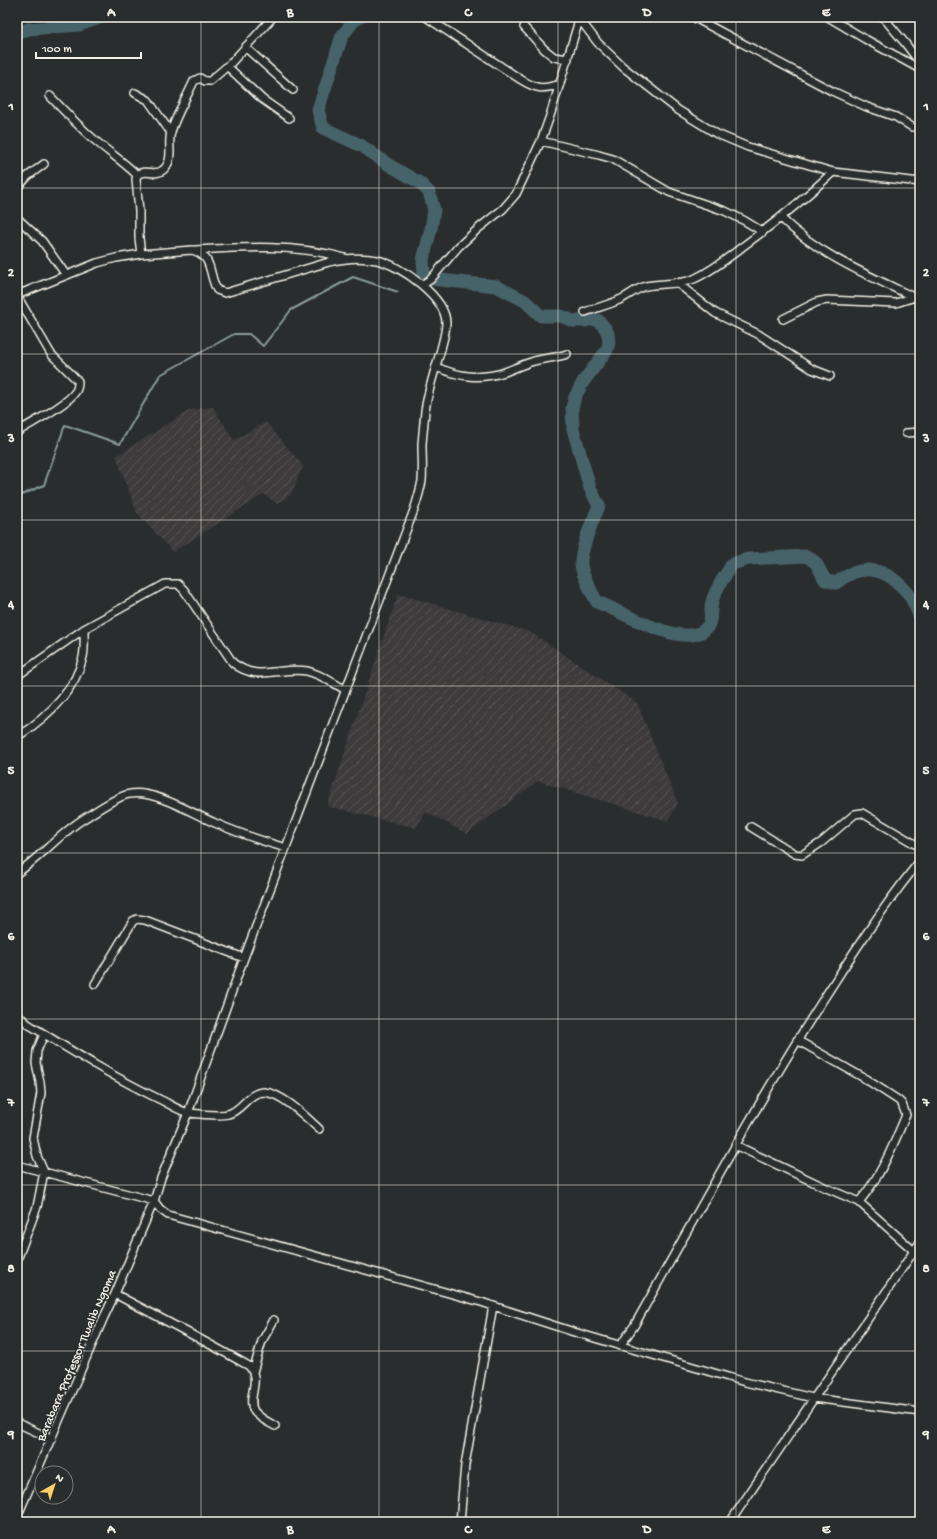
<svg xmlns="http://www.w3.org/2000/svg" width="937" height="1539" font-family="'Gochi Hand',sans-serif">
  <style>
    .industrial { fill: url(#industrial-furrows) }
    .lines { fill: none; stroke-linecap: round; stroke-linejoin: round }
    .stream { stroke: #8c9c9d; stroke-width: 2 }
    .river { stroke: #47636b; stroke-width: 13 }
    .street-casing { stroke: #f4f1e8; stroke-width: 10 }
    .street { stroke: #2a2d2e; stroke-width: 7 }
    .grid { fill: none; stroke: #f4f1e8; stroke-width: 1; stroke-opacity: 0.55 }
    .labels { text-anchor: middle; stroke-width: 3; stroke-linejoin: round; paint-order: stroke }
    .street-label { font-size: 13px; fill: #f4f1e8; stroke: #2a2d2e }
    .neatline { fill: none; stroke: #f4f1e8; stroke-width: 1.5 }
    .grid-label { font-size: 13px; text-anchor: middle; font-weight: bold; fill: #f4f1e8 }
  </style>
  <defs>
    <pattern id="industrial-furrows" width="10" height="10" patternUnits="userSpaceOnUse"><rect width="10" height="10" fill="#3e3a3a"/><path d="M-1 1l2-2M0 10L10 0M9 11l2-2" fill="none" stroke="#5a5756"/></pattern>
  </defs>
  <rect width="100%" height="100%" fill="#2a2d2e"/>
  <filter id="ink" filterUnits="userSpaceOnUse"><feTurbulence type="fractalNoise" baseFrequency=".025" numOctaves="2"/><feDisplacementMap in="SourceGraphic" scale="8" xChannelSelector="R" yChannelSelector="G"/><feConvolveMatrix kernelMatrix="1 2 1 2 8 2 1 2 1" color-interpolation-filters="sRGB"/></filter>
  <g filter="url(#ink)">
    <!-- industrial -->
    <path class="industrial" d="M213,407L234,440L266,422L303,466L291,494L277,504L264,494L173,552L137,513L116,456L190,410Z
      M398,594L530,632L637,703L678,803L668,821L538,781L467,834L426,812L416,828L327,806Z"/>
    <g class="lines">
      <!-- stream -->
      <path class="stream" d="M17,497L44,485L65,425L120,444L160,375L234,334H249L263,346L291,310L353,277L398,292"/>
      <!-- river -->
      <path class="river" d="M360,17L353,22L342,36L318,110L323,128L362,146L389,165L420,183L429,192L434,210L431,229L423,260L424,275L431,279L496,286L525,301L541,316H561L573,321H585L593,319L599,321L605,328L608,334L609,343L607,350L583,382L575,397L572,408L573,429L590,488L599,506C593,520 580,549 581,565C582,575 592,593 597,602C620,610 689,654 708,626C712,619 710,610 712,602C714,591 726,575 732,564L748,559L807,556L816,563L825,580L836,583C863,562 885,567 907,592C913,599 916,609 920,617
        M17,34L28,29L79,25L102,17"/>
      <defs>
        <path id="street" d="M426,17L520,79C536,89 542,90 560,84
          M578,17L598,43L623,67L678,110L717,134L748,147L833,172L920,182
          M693,17L832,91L867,107L896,117L912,127
          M828,17L865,39L920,69
          M883,17L905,43L920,63
          M524,27L544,49L554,57L568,59
          M245,47L293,90
          M227,66L262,99L289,118
          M135,93L148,100L171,133
          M50,96C65,112 80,128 97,142C110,153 125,163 137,175
          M541,141L599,155L613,159L669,192L725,211L745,221L763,232
          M17,188L28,176L44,164
          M17,218L42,241L66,275
          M781,218C820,256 872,277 920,300
          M195,250C245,247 296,244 345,258
          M141,254L139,238V211L136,179L137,175C145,168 155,177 163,170C175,160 167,144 171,132C176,115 187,97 194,81L200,78L205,81H210L231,63L273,17
          M676,282L715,313L758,334L812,369L830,376
          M422,285L431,279L458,247L479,228L503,209L516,194L541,141L550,116L580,17
          M17,295L97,263L116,258L141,254L192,250C214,256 208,274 217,290L225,293L329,262C346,258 361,257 377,260C400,265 446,297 446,323C446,331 443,341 441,349C435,370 428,390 425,411C424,422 423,433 422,444C422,456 423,469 422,481C420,491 417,501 414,510L244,958L188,1113L161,1178L154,1201L160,1209L168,1215L481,1302L574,1332L745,1382L813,1398L920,1412
          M17,296L51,354L78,381C78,384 78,388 76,391C67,405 33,422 17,432
          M585,312C596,308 608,305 619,300C629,296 635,289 646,286C660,283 680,285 694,279C711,271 727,259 742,247C775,223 803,200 833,172
          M783,319L817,302L827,300L896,303L915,297
          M436,367C460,377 480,380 505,372C515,368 524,364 534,361C545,358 556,358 567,354
          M906,433L920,432
          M17,676L84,629L165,584H178L184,590L233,663C258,683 280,666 307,671C321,674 334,684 346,690
          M17,737C46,718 75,692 83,657C85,648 84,638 84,629
          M751,827L795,854L802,855L822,842L855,814L862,813L920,847
          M17,873C41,857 60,833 85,818C94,812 120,795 130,794C155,790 192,813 215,823C238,833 262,841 286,848
          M95,984L133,921L137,919L145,920L244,958
          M17,1014L28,1024C70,1050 113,1077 159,1099C168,1103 179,1111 189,1113C198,1114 220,1116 228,1114C242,1111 248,1092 264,1092C282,1093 306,1117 319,1129
          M797,1040L864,1078L898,1100L902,1104L906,1115C893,1146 881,1176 859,1202
          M735,1145L824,1187L859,1202L914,1251
          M17,1165L154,1201L115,1294L104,1317L17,1517
          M17,1260L37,1207L44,1172L37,1156L33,1138L41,1093L40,1082L36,1063L37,1051L44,1034
          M115,1294C160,1318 205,1341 249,1366C262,1381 246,1398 254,1411C259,1418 268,1422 275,1426
          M620,1346L634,1326C698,1213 759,1098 830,989C858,945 887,901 920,861
          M253,1372L262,1341L274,1320
          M17,1423L52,1439
          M460,1522L465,1465L493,1306
          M730,1522L920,1242"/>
      </defs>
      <!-- street casing -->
      <use href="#street" class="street-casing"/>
      <!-- street -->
      <use href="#street" class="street"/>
    </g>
  </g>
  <!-- grid -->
  <path class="grid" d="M201,17V1522M379,17V1522M558,17V1522M736,17V1522M17,188H920M17,354H920M17,520H920M17,686H920M17,853H920M17,1019H920M17,1185H920M17,1351H920"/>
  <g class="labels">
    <!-- street labels -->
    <g class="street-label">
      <text transform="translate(75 1355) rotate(-67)" y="5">Barabara Professor Twalib Ngoma</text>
    </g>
  </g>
  <!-- margin -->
  <rect width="937" height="1539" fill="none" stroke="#2a2d2e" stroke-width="44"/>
  <!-- north arrow -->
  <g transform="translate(54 1485) rotate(39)"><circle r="19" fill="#2a2d2e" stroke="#7b7b78"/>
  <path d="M0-3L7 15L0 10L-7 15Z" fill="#ffd166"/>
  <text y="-6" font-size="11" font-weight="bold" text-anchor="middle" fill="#f4f1e8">N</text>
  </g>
  <!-- scale -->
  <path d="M36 52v6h105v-6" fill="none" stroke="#f4f1e8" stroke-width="2"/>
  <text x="42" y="52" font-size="12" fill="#f4f1e8" stroke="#2a2d2e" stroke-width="3" paint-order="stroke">100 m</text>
  <rect x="22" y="22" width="893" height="1495" class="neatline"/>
  <g class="grid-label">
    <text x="111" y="16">A</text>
    <text x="290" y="16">B</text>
    <text x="468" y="16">C</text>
    <text x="647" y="16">D</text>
    <text x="826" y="16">E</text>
    <text x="11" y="110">1</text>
    <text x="926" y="110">1</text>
    <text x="11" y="276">2</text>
    <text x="926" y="276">2</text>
    <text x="11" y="442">3</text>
    <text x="926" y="442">3</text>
    <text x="11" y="608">4</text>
    <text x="926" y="608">4</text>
    <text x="11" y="774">5</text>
    <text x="926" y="774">5</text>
    <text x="11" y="940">6</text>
    <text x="926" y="940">6</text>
    <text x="11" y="1106">7</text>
    <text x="926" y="1106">7</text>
    <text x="11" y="1272">8</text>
    <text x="926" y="1272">8</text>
    <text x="11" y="1438">9</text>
    <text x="926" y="1438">9</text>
    <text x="111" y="1533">A</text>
    <text x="290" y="1533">B</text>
    <text x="468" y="1533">C</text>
    <text x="647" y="1533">D</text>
    <text x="826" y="1533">E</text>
  </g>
</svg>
